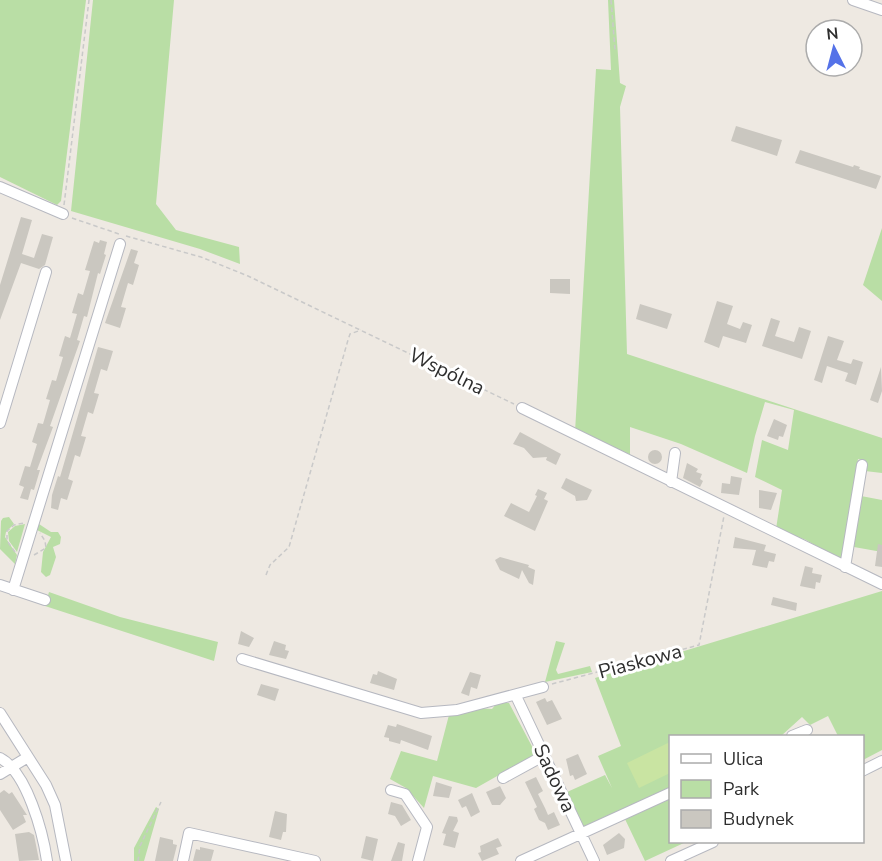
<svg xmlns="http://www.w3.org/2000/svg" width="882" height="861" font-family="'Nunito Sans',sans-serif">
  <style>
    .green { fill: #b9dea5 }
    .pitch { fill: #c9e4a2 }
    .building { fill: #cac7c0 }
    .lines { fill: none; stroke-linecap: round; stroke-linejoin: round }
    .minor-casing { stroke: #b6b8c0; stroke-width: 12 }
    .path { stroke: #c9c9c9; stroke-width: 1.5; stroke-dasharray: 4.5 3; stroke-linecap: butt }
    .minor { stroke: #fff; stroke-width: 10 }
    .labels { text-anchor: middle; stroke-width: 6; stroke-linejoin: round; paint-order: stroke }
    .street-label { font-size: 20px; fill: #2e2e2e; stroke: #fff }
  </style>
  <rect width="100%" height="100%" fill="#eee9e2"/>
  <!-- green -->
  <path class="green" d="M0,0H86L61,201L57,205L0,177Z
    M93,0H174L156,204L176,230L239,247L240,264L200,249L71,211Z
    M608,0H614L620,83L626,86L620,107L627,354L882,438V473L865,471L866,461L858,459L843,556L838,559L806,540L776,529L782,490L755,477L762,440L788,450L794,410L765,402L755,436L747,473L681,444L630,427V459L575,432L596,69L611,70Z
    M882,228V301L863,285Z
    M861,496L882,500V552L854,547Z
    M9,517L14,524L6,532L5,537L17,555L15,564L0,549L1,521L3,518Z
    M25,524L17,552L9,541L8,532L15,526Z
    M39,524L51,532H58L61,537L60,544L53,547L56,557L50,575L46,577L41,572L43,552L51,537L37,530Z
    M882,591V750L863,760L862,736H838L828,716L810,725L802,717L781,736H670V789L584,827L567,792L605,775L612,788L598,756L621,746L595,678Z
    M49,592L120,617L218,642L214,661L45,606Z
    M556,641L565,643L556,670L558,674L590,666L592,672L545,682Z
    M497,703H509L536,754L476,788L433,776L424,808L406,788L390,779L401,751L437,761L449,715L478,708L492,709Z
    M670,798V842H686L645,861L624,817Z
    M156,807L159,809L144,861H134V848Z"/>
  <!-- pitch -->
  <path class="pitch" d="M670,742V773L639,788L627,763Z"/>
  <!-- building -->
  <path class="building" d="M736,126L782,140L777,156L731,141Z
    M800,150L853,167L854,165L860,167L859,169L881,176L876,189L795,163Z
    M21,217L32,220L22,254L34,258L42,234L53,237L45,265L39,269L21,263L0,320V285Z
    M100,240L107,242L104,254L106,255L100,274L98,273L87,317L84,316L77,340L80,341L50,426L53,427L37,470H40L34,490L31,489L28,500L20,498L24,487L19,485L25,466L30,467L37,444L32,442L38,423L43,424L50,400L46,399L52,380L56,381L63,357L59,356L65,336L70,338L77,314L72,313L78,293L83,295L90,271L85,270L94,241L99,243Z
    M131,249L138,251L134,263L139,265L133,285L128,283L121,307L126,308L120,328L105,323Z
    M550,279H570V294L550,293Z
    M717,301L733,306L727,324L740,329L743,322L752,325L746,343L723,336L719,348L704,342Z
    M640,304L672,314L667,329L636,319Z
    M771,318L780,321L775,336L794,342L799,327L811,331L802,359L762,346Z
    M828,336L844,341L837,360L851,364L853,359L863,362L856,385L845,381L848,373L827,366L822,383L814,380Z
    M98,347L113,351L107,371L101,369L94,393L99,394L93,414L88,412L81,436L86,437L80,457L75,455L68,479L73,481L67,500L61,498L58,510L51,508L52,495L58,476L60,477Z
    M881,367L882,391L878,403L870,400Z
    M774,419L787,425L783,437L779,436L778,440L767,436Z
    M520,432L561,454L556,465L546,460L547,457L533,458L524,448L513,444Z
    M648 457a7 7 0 1 1 14 0a7 7 0 1 1-14 0Z
    M687,463L698,469L696,472L702,474L700,479L703,481L700,487L683,478Z
    M731,476L742,478L739,495L721,493L722,483L730,484Z
    M566,478L592,490L587,500L576,501L575,496L561,488Z
    M538,489L547,493L544,499L548,501L535,531L504,516L511,503L529,512L537,496L535,495Z
    M759,490L777,493L771,510L759,508Z
    M735,537L766,545L764,551L776,554L774,562L769,561L767,568L752,565L756,550L733,548Z
    M878,544L882,545V567L875,566Z
    M500,557L529,565L528,567L535,570L533,585L529,583L522,570L519,579L500,570L495,560Z
    M805,566L813,568L812,573L822,575L820,583L816,582L815,589L800,586Z
    M773,597L797,603L796,611L771,605Z
    M241,631L254,638L249,647L238,644Z
    M274,641L286,645L285,650L289,651L286,659L269,655Z
    M378,671L397,679L394,690L370,683L373,674L377,675Z
    M470,672L481,675L477,689L471,687L469,696L461,693Z
    M261,684L279,689L275,701L257,695Z
    M545,698L547,702L552,700L562,719L547,725L536,702Z
    M397,724L432,736L428,750L401,740L400,744L389,741V738L384,737L388,725L396,727Z
    M578,754L587,774L575,780L573,775L570,776L566,759Z
    M536,777L543,791L538,794L545,808L548,815L554,812L560,825L548,830L545,823L539,820L534,809L537,807L525,782Z
    M436,782L452,787L449,798L433,796Z
    M500,786L506,798L500,805H492L486,792Z
    M4,790L9,794L12,792L27,815H23L26,822L13,830L0,810V793Z
    M472,793L480,812L471,817L466,806L462,808L458,800Z
    M391,802L402,805L411,820L401,826L395,816L388,814Z
    M275,811L287,814L286,832H283L281,840L269,837Z
    M449,816L457,817L458,821L453,831L459,833L455,848L443,845L446,834L442,833Z
    M29,832L34,835L39,860L19,861L15,834Z
    M619,833L625,839L624,848L607,855L603,845Z
    M366,836L378,839L373,861L361,858Z
    M160,837L173,840V844L177,845L173,861H155Z
    M498,838L502,846L496,848L499,854L482,861L478,853L481,852L480,846Z
    M398,842L405,844L402,861H391Z
    M200,847L214,850L211,861H193L196,849L200,850Z"/>
  <g class="lines">
    <defs>
      <path id="minor" d="M853,0L882,10
        M0,187L63,214
        M522,408L882,584
        M0,423L46,272
        M671,482L675,453
        M845,567L862,465
        M0,585L45,600
        M13,590L120,244
        M242,659L421,713L457,710L543,687
        M516,696L594,861
        M0,713L46,785L55,805L66,861
        M792,736L807,730
        M0,758C27,772 43,833 47,861
        M862,771L882,761
        M0,774L28,757
        M503,778L545,755
        M391,790L405,794L427,827L418,861
        M183,861L189,833L315,861
        M521,861L670,793
        M671,861L713,842"/>
    </defs>
    <!-- minor casing -->
    <use href="#minor" class="minor-casing"/>
    <!-- path -->
    <path class="path" d="M611,0L615,50
      M64,205L89,0
      M72,218L119,234
      M126,236L201,257L248,276L514,404
      M15,552L7,541V531L14,525L24,523
      M34,555L46,548L45,541L40,533
      M266,575L270,565L289,547L348,340L350,334L361,330
      M552,684L699,645L724,516
      M138,861L140,846L161,802"/>
    <!-- minor -->
    <use href="#minor" class="minor"/>
  </g>
  <g class="labels">
    <!-- street labels -->
    <g class="street-label">
      <text transform="translate(447 371) rotate(26)" y="7">Wspólna</text>
      <text transform="translate(640 661) rotate(-15)" y="7">Piaskowa</text>
      <text transform="translate(555 778) rotate(65)" y="7">Sadowa</text>
    </g>
  </g>
  <!-- legend -->
  <rect x="669" y="735" width="195" height="108" fill="#ffffff" stroke="#ababab" stroke-width="1.5"/>
  <rect x="681" y="754" width="30" height="9" fill="#ffffff" stroke="#ababab" stroke-width="1.5"/>
  <text x="723" y="765" font-size="18" fill="#2e2e2e">Ulica</text>
  <rect x="681" y="780" width="30" height="18" fill="#b9dea5" stroke="#ababab" stroke-width="1.5"/>
  <text x="723" y="795" font-size="18" fill="#2e2e2e">Park</text>
  <rect x="681" y="810" width="30" height="18" fill="#cac7c0" stroke="#ababab" stroke-width="1.5"/>
  <text x="723" y="825" font-size="18" fill="#2e2e2e">Budynek</text>
  <!-- north arrow -->
  <g transform="translate(834 48) rotate(354)"><circle r="28" fill="#ffffff" stroke="#ababab" stroke-width="1.5"/>
  <path d="M0-4.5L10 22L0 15L-10 22Z" fill="#5572e8"/>
  <text y="-9" font-size="16" font-weight="bold" text-anchor="middle" fill="#2e2e2e">N</text>
  </g>
</svg>
